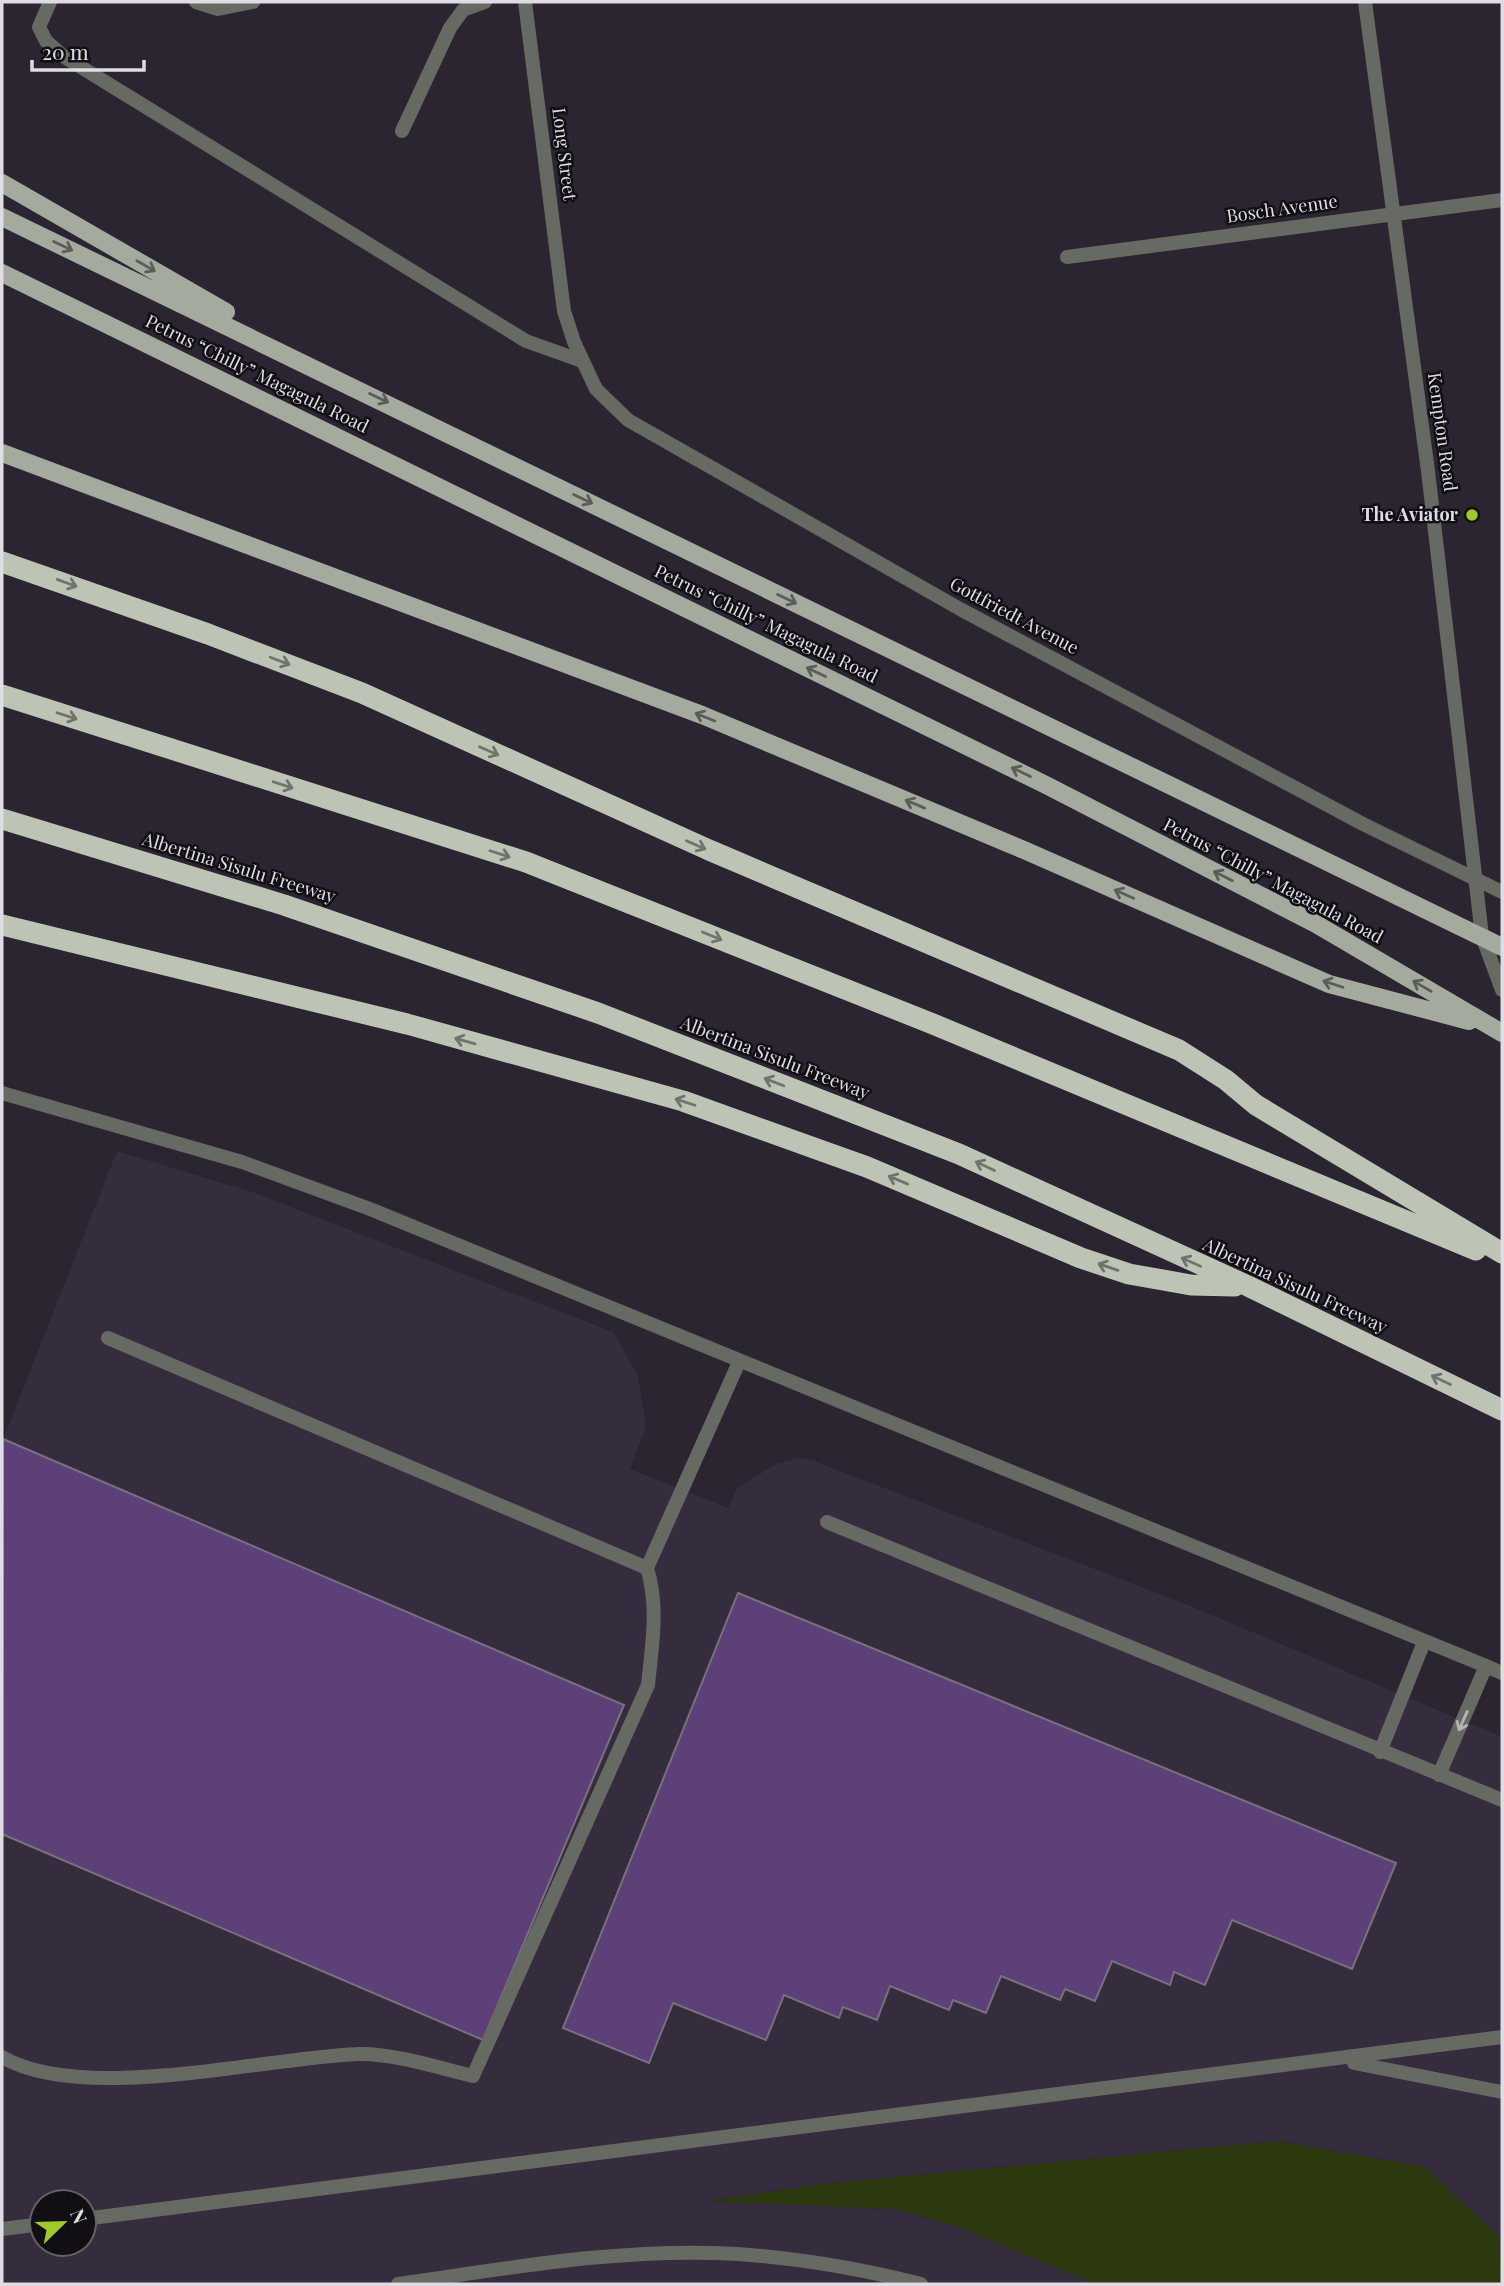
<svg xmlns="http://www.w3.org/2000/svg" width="1504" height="2286" font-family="'Playfair Display',serif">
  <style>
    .built { fill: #352c3d; fill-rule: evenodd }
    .green { fill: #2c380d }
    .building { fill: #5e4079; stroke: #77717e; stroke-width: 2 }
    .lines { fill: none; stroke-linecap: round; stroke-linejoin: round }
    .lane { stroke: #676963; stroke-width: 14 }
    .street { stroke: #676963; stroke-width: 14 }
    .primary { stroke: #a5aa9e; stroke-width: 18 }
    .highway { stroke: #bec4b5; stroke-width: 21 }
    .oneway { stroke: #5c5c59 }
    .oneway2 { stroke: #71736d }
    .oneway3 { stroke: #b6b4b7 }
    .poi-dot { fill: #a0ca2c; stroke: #120f14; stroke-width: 2.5 }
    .labels { text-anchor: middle; stroke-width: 5; stroke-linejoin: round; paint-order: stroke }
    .street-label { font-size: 18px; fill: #e0dce4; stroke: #120f14 }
    .poi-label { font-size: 18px; font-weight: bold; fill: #e0dce4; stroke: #120f14; text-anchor: end }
  </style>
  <rect width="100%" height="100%" fill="#2a2530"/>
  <!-- built -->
  <path class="built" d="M117,1151L255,1193L613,1332L638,1376L646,1427L630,1469L728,1508L737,1488L778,1463L801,1458L814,1461L1188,1605L1502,1737V2284H2V1442ZM42,2202H84V2244H42Z"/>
  <!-- green -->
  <path class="green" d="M1277,2141L1425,2167L1500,2238L1502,2284H1095L957,2226L894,2209L708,2201L822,2184Z"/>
  <!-- building -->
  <path class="building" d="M3,1439L624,1705L483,2040L2,1834Z
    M738,1593L1396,1863L1352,1969L1232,1920L1205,1985L1174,1972L1170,1985L1112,1961L1095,2001L1065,1989L1060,2000L1001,1976L986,2013L953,2000L949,2010L890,1986L877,2020L843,2007L839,2018L784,1995L766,2040L673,2003L649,2063L563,2028Z"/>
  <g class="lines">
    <!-- lane -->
    <path class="lane" d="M50,2L39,27L46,41L63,56L526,341L582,361
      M196,2L218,9L253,2
      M402,131L450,28L463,10L485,2
      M108,1338L647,1568
      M827,1522L1502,1800
      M1380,1752L1424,1642
      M1439,1775L1486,1666L1502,1673
      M2,2057C84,2104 262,2058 358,2054C393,2053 439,2068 473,2076L648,1685C652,1645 659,1606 647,1568L739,1362
      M1354,2063L1502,2092
      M84,2219L1502,2037
      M2,2229L42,2224
      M398,2284C510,2268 624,2247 737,2254C798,2258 862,2269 921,2284"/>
    <!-- street -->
    <path class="street" d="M525,2L564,311L574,342L596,389L628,420L960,609L1363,824L1502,892
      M1365,2L1428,471L1482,936L1502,990
      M1067,257L1502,200
      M2,1093L242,1162L370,1209L1486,1666"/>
    <!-- primary -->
    <path class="primary" d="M2,183L226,312
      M2,217L1502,947
      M2,273L1046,785L1316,924L1502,1033
      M2,453L702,715L1024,850L1329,984L1469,1021"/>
    <!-- highway -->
    <path class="highway" d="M2,562L208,634L362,693L709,850L1179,1050L1226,1080L1256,1105L1502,1253
      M2,695L526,862L933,1024L1476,1250
      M2,819L284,905L598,1013L959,1154L1248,1286L1502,1410
      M2,925L407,1024L683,1101L867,1167L1081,1258L1129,1274L1191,1285L1235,1286"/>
  </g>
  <!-- one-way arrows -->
  <defs><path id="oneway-shaft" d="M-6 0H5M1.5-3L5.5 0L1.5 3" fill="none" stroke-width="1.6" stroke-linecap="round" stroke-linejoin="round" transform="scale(1.75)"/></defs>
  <g class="oneway">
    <use href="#oneway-shaft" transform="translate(63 246) rotate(26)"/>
    <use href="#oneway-shaft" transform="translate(146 266) rotate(30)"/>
    <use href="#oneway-shaft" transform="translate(379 398) rotate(26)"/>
    <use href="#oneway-shaft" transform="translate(583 499) rotate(26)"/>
    <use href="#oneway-shaft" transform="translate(787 599) rotate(26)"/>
    <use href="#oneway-shaft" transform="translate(816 672) rotate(-154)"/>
    <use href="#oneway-shaft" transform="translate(705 717) rotate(-158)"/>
    <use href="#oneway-shaft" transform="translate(1021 772) rotate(-154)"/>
    <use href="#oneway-shaft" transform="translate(915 804) rotate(-157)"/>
    <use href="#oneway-shaft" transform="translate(1223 876) rotate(-153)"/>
    <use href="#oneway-shaft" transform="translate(1124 894) rotate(-156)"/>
    <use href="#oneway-shaft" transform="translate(1333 984) rotate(-162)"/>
    <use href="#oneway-shaft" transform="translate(1422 986) rotate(-150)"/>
  </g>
  <g class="oneway2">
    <use href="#oneway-shaft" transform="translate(67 583) rotate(20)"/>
    <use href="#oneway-shaft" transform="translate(280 661) rotate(21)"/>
    <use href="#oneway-shaft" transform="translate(67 716) rotate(18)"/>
    <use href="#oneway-shaft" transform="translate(489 751) rotate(24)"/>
    <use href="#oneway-shaft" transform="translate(283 785) rotate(18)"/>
    <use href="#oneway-shaft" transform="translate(696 845) rotate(24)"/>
    <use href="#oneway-shaft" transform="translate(500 854) rotate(18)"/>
    <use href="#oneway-shaft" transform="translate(712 936) rotate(22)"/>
    <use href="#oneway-shaft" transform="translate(465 1041) rotate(-164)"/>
    <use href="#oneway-shaft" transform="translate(774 1082) rotate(-159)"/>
    <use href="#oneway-shaft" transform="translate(685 1102) rotate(-162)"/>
    <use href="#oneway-shaft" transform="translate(985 1166) rotate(-155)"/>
    <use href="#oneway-shaft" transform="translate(898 1180) rotate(-157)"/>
    <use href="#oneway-shaft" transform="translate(1191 1262) rotate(-156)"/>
    <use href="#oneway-shaft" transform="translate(1108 1267) rotate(-161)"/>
    <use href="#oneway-shaft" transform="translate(1441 1380) rotate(-154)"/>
  </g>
  <use class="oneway3" href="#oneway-shaft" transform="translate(1463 1721) rotate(114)"/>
  <!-- markers -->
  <circle class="poi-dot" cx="1472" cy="515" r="7"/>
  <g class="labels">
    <!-- street labels -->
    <g class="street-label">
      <text transform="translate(564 154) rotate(83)" y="6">Long Street</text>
      <text transform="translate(1282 209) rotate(-8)" y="6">Bosch Avenue</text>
      <text transform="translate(257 374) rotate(26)" y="6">Petrus “Chilly” Magagula Road</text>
      <text transform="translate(1442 432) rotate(82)" y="6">Kempton Road</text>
      <text transform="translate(1014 616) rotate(28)" y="6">Gottfriedt Avenue</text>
      <text transform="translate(766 624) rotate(26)" y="6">Petrus “Chilly” Magagula Road</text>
      <text transform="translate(239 868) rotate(17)" y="6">Albertina Sisulu Freeway</text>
      <text transform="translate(1273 881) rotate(28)" y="6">Petrus “Chilly” Magagula Road</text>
      <text transform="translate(775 1058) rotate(21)" y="6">Albertina Sisulu Freeway</text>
      <text transform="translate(1295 1286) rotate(25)" y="6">Albertina Sisulu Freeway</text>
    </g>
    <!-- poi labels -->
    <g class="poi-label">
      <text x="1458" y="521">The Aviator</text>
    </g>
  </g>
  <!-- border -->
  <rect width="1504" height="2286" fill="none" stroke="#e0dce4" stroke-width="7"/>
  <!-- north arrow -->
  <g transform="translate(63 2223) rotate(67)"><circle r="33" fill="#120f14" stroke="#646167" stroke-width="2"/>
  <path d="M0-5L12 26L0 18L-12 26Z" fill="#a0ca2c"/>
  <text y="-10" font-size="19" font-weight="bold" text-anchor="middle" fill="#e0dce4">N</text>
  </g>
  <!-- scale -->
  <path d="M32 60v10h112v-10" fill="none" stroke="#e0dce4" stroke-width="3.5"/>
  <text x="42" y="60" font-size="21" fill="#e0dce4" stroke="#120f14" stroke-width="5" paint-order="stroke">20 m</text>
</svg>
